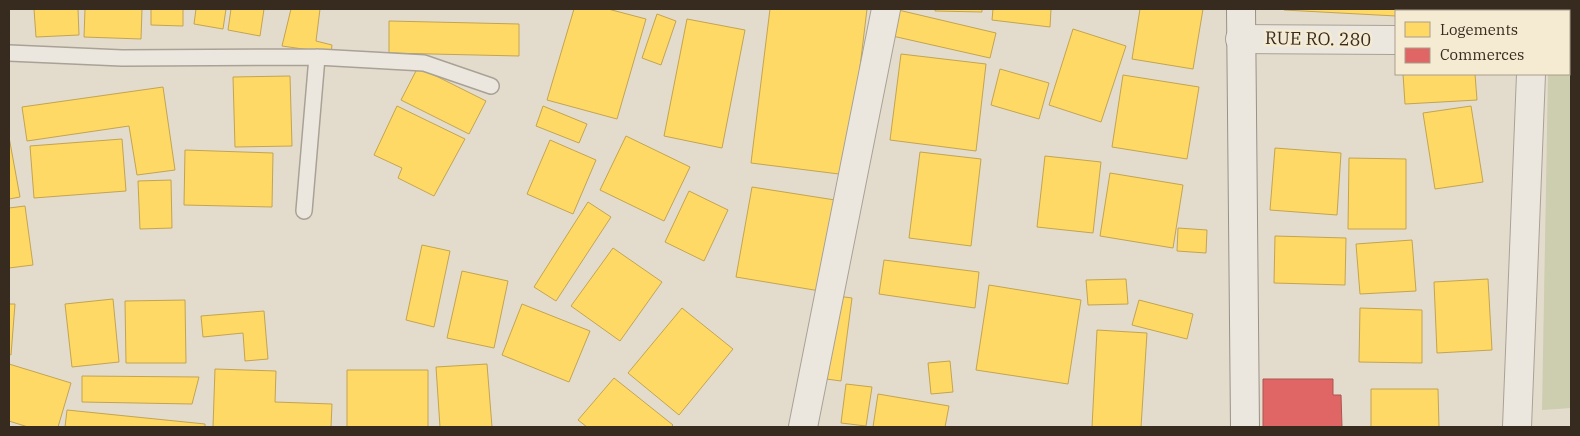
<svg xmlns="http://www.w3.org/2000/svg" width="1580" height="436" font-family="'IBM Plex Serif',serif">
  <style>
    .cemetery { fill: #cdcdaf }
    .homes { fill: #ffd966; stroke: #c3a450 }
    .shops { fill: #e06666; stroke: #ad5450 }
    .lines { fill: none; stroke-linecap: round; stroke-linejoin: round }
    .lane-casing { stroke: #a8a196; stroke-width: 18 }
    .street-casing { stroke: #a8a196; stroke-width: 30 }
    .secondary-casing { stroke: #989186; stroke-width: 30 }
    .lane { stroke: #ece7de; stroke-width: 15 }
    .street { stroke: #ece7de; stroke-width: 28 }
    .secondary { stroke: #ece7de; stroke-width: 28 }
    .labels { text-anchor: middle; stroke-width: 5; stroke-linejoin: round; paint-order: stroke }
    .street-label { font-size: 18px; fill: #372a1e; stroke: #f5ebd3 }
  </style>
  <rect width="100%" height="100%" fill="#e3dccd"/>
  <!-- cemetery -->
  <path class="cemetery" d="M1569,64H1571V408L1542,410L1548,74H1569Z"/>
  <!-- homes -->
  <path class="homes" d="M34,9H78L79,35L36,37Z
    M85,9H142L141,39L84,37Z
    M151,9H183V26L151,25Z
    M196,9H226L223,29L194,24Z
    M231,9H264L260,36L228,30Z
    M291,9H320L316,41L332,45L331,53L282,46Z
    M574,9H608L646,19L617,119L547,100Z
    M770,9H867L847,175L751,163Z
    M894,9L996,33L990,58L888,35Z
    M935,9H982V12L935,11Z
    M993,9H1051L1050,27L992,20Z
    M1140,9H1203L1193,69L1132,59Z
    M1285,9H1411V11H1396V16L1284,10Z
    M657,14L676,21L661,65L642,58Z
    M687,19L745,30L722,148L664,136Z
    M389,21L519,24V56L389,53Z
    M1073,29L1126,46L1101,122L1049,105Z
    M901,54L986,64L976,151L890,140Z
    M418,67L486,101L469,134L401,100Z
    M1000,69L1049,83L1039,119L991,105Z
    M1403,74H1475L1477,100L1405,104Z
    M1123,75L1199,87L1187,159L1112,147Z
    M290,76L292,146L235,147L233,77Z
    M163,87L175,170L137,175L129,126L27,141L22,107Z
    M397,106L465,139L434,196L398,178L402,168L374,155Z
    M543,106L587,124L579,143L536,126Z
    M1471,106L1483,182L1435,189L1423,113Z
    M626,136L690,167L664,221L600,190Z
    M9,137L20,197L9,199Z
    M122,139L126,191L34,198L30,146Z
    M550,140L596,160L573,214L527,194Z
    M1275,148L1341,153L1337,215L1270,210Z
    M185,150L273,153L272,207L184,205Z
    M920,152L981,159L971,246L909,238Z
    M1045,156L1101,162L1093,233L1037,227Z
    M1349,158L1406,159V229H1348Z
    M1110,173L1183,185L1173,248L1100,236Z
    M171,180L172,228L140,229L138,181Z
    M752,187L835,200L820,291L736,277Z
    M689,191L728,210L704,261L665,242Z
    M588,202L611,217L556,301L534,287Z
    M25,206L33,265L9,268V208Z
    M1178,228L1207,230L1206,253L1177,251Z
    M1275,236L1346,238L1345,285L1274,283Z
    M1412,240L1416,291L1360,294L1356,244Z
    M422,245L450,251L434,327L406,320Z
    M613,248L662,282L620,341L571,306Z
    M884,260L979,272L975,308L879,294Z
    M462,271L508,281L494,348L447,338Z
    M1126,279L1128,304L1088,305L1086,280Z
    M1488,279L1492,350L1437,353L1434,282Z
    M989,285L1081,300L1068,384L976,370Z
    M830,295L852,298L841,381L819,378Z
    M113,299L119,362L72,367L65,304Z
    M185,300L186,363H126L125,301Z
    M1139,300L1193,314L1187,339L1132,325Z
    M9,304H15L11,355L9,354Z
    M522,304L590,331L569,382L502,355Z
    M682,308L733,349L679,415L628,373Z
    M1360,308L1422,310V363L1359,362Z
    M264,311L268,359L245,361L243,333L203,337L201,316Z
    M1097,330L1147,333L1141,427H1092Z
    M950,361L953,392L931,394L928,363Z
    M9,364L71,383L58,427H28L9,421Z
    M487,364L492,427H440L436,367Z
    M215,369L276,371L275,402L332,404L331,427H213Z
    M347,370H428V427H347Z
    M82,376L199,377L192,404L82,402Z
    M614,378L673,425L671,427H587L578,420Z
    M846,384L872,387L866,426L841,423Z
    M1371,389H1438L1439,427H1371Z
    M878,394L949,406L945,427H873Z
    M67,410L205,424V427H65Z"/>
  <!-- shops -->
  <path class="shops" d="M1263,379H1333V395H1341L1342,427H1263Z"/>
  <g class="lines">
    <defs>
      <path id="lane" d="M9,53L122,58L317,57L424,63L491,86
        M304,211L317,57"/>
      <path id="street" d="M1240,39L1396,40
        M1569,42H1571
        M803,427L886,9
        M1517,427L1531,74"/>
      <path id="secondary" d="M1241,9L1245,427"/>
    </defs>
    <!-- lane casing -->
    <use href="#lane" class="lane-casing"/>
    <!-- street casing -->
    <use href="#street" class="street-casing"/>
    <!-- secondary casing -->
    <use href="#secondary" class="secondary-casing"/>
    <!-- lane -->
    <use href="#lane" class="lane"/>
    <!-- street -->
    <use href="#street" class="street"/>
    <!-- secondary -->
    <use href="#secondary" class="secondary"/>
  </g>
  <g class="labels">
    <!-- street labels -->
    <g class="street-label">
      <text transform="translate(1318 39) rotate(1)" y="6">RUE RO. 280</text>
    </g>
  </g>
  <!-- border -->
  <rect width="1580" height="436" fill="none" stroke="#372a1e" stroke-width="20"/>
  <!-- legend -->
  <rect x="1395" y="10" width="175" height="65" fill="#f5ebd3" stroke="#a99e8b"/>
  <rect x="1405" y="22" width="25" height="15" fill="#ffd966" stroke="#a99e8b"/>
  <text x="1440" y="35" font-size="15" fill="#372a1e">Logements</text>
  <rect x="1405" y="48" width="25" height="15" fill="#e06666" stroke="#a99e8b"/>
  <text x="1440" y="60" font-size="15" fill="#372a1e">Commerces</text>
</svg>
